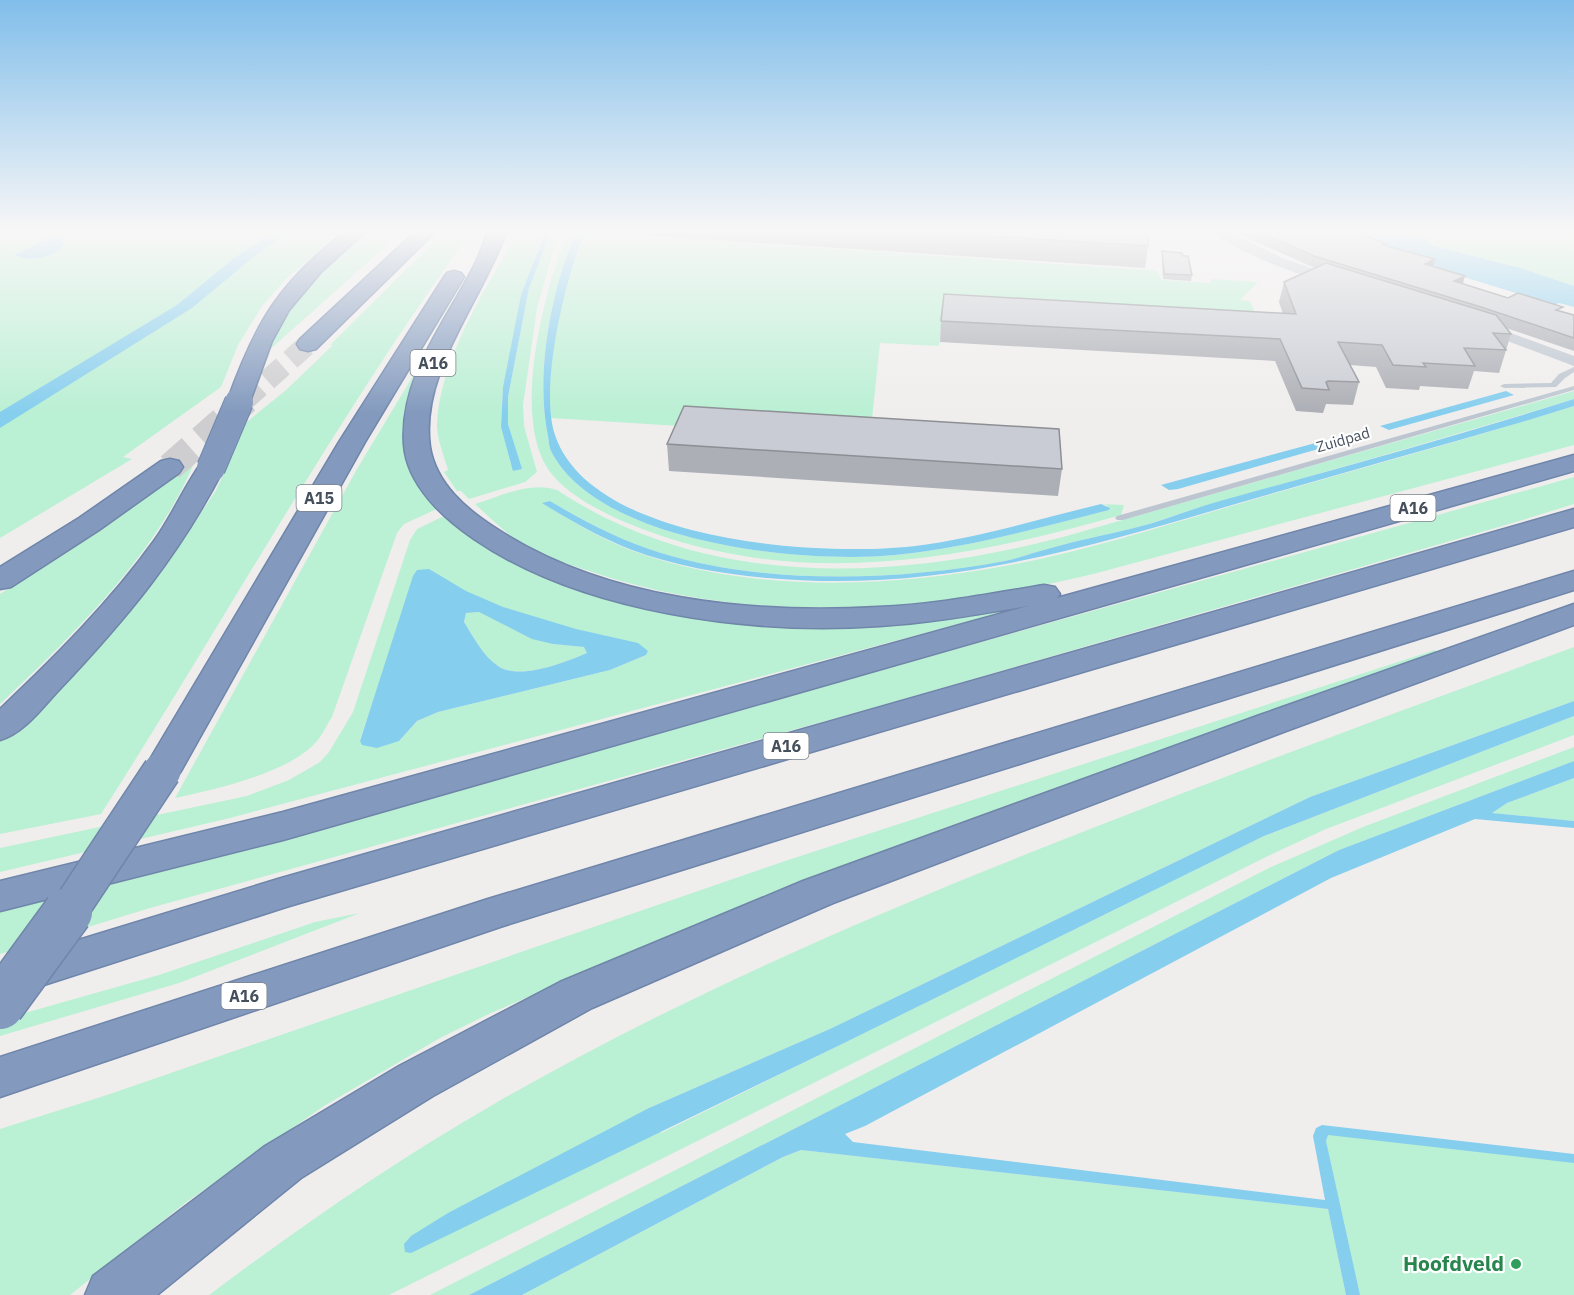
<svg xmlns="http://www.w3.org/2000/svg" width="1574" height="1295" font-family="'IBM Plex Sans',sans-serif">
  <style>
    .green { fill: #baf0d4; fill-rule: evenodd }
    .water { fill: #86ceee; fill-rule: evenodd }
    .lines { fill: none; stroke-linecap: round; stroke-linejoin: round }
    .motorway-tunnel-far1 { stroke: #ceced0; stroke-width: 21; stroke-dasharray: 21 10; stroke-linecap: butt }
    .motorway-tunnel { stroke: #ceced0; stroke-width: 28; stroke-dasharray: 28 14; stroke-linecap: butt }
    .motorway-casing { stroke: #6f85aa; stroke-width: 3 }
    .service { fill: #bdc6d0; fill-rule: evenodd }
    .minor { fill: #bdc6d0; fill-rule: evenodd }
    .motorway { fill: #839abe; fill-rule: evenodd }
    .motorway-bridge-far2-casing { stroke: #6f85aa; stroke-width: 30; stroke-linecap: butt }
    .motorway-bridge-far1-casing { stroke: #6f85aa; stroke-width: 40; stroke-linecap: butt }
    .motorway-bridge-casing { stroke: #6f85aa; stroke-width: 51; stroke-linecap: butt }
    .motorway-bridge-far2 { stroke: #839abe; stroke-width: 28 }
    .motorway-bridge-far1 { stroke: #839abe; stroke-width: 37 }
    .motorway-bridge { stroke: #839abe; stroke-width: 48 }
    .wall { fill: #adafb6 }
    .shaded-wall { fill: #8d8f94 }
    .building { fill: #c9ccd4; stroke: #8d8f94; stroke-width: 1.5 }
    .leisure-dot { fill: #2e9e5b; stroke: #fff; stroke-width: 2 }
    .labels { text-anchor: middle; stroke-width: 4.5; stroke-linejoin: round; paint-order: stroke }
    .far-street-label { font-size: 15px; fill: #454f5c; stroke: #fff }
    .shield { fill: #fff; stroke: #7d848d; stroke-width: 1.5 }
    .shield-label { font-size: 16px; font-weight: bold; fill: #454f5c }
    .near-leisure-label { font-size: 21px; font-weight: bold; fill: #27864d; stroke: #fff; text-anchor: end }
  </style>
  <rect width="100%" height="100%" fill="#f0eeed"/>
  <!-- green -->
  <path class="green" d="M0,232H342L288,277L262,306L238,345L221,387L123,457L132,459L0,538Z
    M367,232H402L267,352C285,303 326,263 367,232Z
    M444,232H471C336,418 225,620 101,814L0,834V739L121,618L159,575L215,492L234,452L243,425L286,390L333,345H330Z
    M518,232H545L535,255L503,387L501,427L514,471L521,469L508,424V397L529,288L551,232H561L554,248L537,308L523,405L524,426L537,472L525,482L469,499L461,491H457L444,472L448,470C444,456 437,439 437,425C439,361 486,287 518,232Z
    M567,232H576C551,290 535,374 548,436C549,442 549,448 552,453C601,544 804,564 895,555C968,548 1038,528 1109,510L1107,505L1101,504L1124,505L1121,515C956,562 791,591 627,523C597,510 555,489 542,458C516,399 545,290 567,232Z
    M585,232L649,234L651,236L1158,271L1161,280L1211,283V279L1258,282L1240,300L1250,301L1263,331L943,314L939,346L880,343L870,438L551,418C545,365 564,281 585,232Z
    M1401,232H1574V286L1511,265L1434,246L1425,238Z
    M428,351L418,376L439,508L404,524L397,533L332,717C327,724 323,734 317,741C290,773 216,789 175,798L357,469Z
    M1574,391V399C1455,435 1335,469 1215,503C1188,510 1161,521 1134,528C1106,535 1078,540 1051,548C1035,552 1020,558 1005,561C898,581 765,585 661,553C622,541 585,522 550,501L543,503C571,521 601,539 633,551C749,593 885,588 1005,566C1088,551 1168,524 1249,501C1357,469 1466,440 1574,406V445L1097,573C935,613 756,626 595,573C569,564 534,555 512,537C500,527 487,515 475,504C501,496 530,481 557,490C709,590 893,581 1063,537Z
    M195,460C159,552 71,637 0,704V594L51,562Z
    M1574,477V504L1516,522L890,703L150,908L0,954V909L633,739Z
    M446,515L459,527L494,551L528,569L611,598L930,620L1011,610L230,818L0,872V848L247,796L289,780L320,762L329,752L353,712L410,540L417,529ZM429,569C472,601 526,617 578,630C602,636 626,638 648,651L646,655L610,670L438,712L417,721L399,741L360,740L372,704Z
    M479,612L553,644L584,647L588,653C566,662 519,681 498,666C483,656 473,636 464,622L466,613Z
    M1574,647V701L1310,797L832,1028L649,1108L661,1133L1264,836L1574,716V735L1326,829L1268,856L389,1295H209C301,1226 395,1161 494,1104C688,992 895,905 1103,824C1259,763 1416,705 1574,647Z
    M1435,650L1439,653L944,828L634,951L491,1013L440,1038L324,1106L185,1203L70,1295H0V1129L110,1094L785,861Z
    M1574,747V761L1339,850L469,1295H430L1269,868L1363,827Z
    M1574,778V821L1491,813L1507,803Z
    M360,913L179,983L0,1036V1020L159,975L315,922Z
    M1324,1131L1574,1158V1295H1353Z
    M801,1150L1328,1209L1346,1295H522L783,1157Z"/>
  <!-- water -->
  <path class="water" d="M61,232H73L60,238L64,245C55,258 28,262 15,255Z
    M273,232H288L251,259L192,308L0,428V412L177,305L233,259Z
    M545,232H551L529,288L508,397V424L522,469L513,471L501,427L503,387L521,295Z
    M576,232H585C565,278 539,388 555,435C591,543 822,557 915,546C978,538 1039,519 1101,504L1110,508L1109,510C1038,528 968,548 895,555C804,564 601,544 552,453C549,448 549,442 548,436C535,374 551,290 576,232Z
    M1336,232H1401L1425,238L1434,246L1517,267L1574,286V307L1559,303L1554,305L1448,272L1404,252Z
    M1506,391L1514,395L1389,430L1380,426Z
    M1574,399V406L1522,422C1425,450 1329,477 1232,505C1075,551 933,593 767,578C722,574 675,566 632,550C601,538 571,521 542,503L550,501C585,522 622,541 661,553C765,585 898,581 1005,561C1020,558 1035,552 1051,548C1078,540 1106,535 1134,528C1163,521 1191,509 1220,501C1339,468 1457,436 1574,399Z
    M1356,432L1364,436L1178,489L1169,490L1161,485Z
    M429,569L466,591L503,607L576,629L638,643L648,651L646,655L610,670L438,712L417,721L399,741L377,748L362,745L360,741L413,576L417,570ZM479,612L532,639L553,644L584,647L587,653C566,662 519,681 498,666C483,656 473,636 464,622L466,613Z
    M1574,701V716L1264,836L840,1045L411,1253L405,1252L404,1244L411,1236L448,1213L649,1108L832,1028L1310,797Z
    M1574,761V778L1507,803L1492,813L1574,821V828L1475,819L1331,878L865,1126L845,1134L853,1142L1325,1200L1313,1136L1316,1128L1322,1125L1574,1154V1163L1328,1135L1326,1141L1360,1295H1346L1328,1209L801,1150L783,1157L522,1295H469L1339,850Z"/>
  <g class="lines">
    <!-- motorway-tunnel-far1 -->
    <path class="motorway-tunnel-far1" d="M244,401L308,344"/>
    <!-- motorway-tunnel -->
    <path class="motorway-tunnel" d="M170,467L246,400"/>
    <defs>
      <path id="motorway" d="M345,232H365L321,272L289,310L272,341L248,407L239,409L230,407L227,402C255,324 278,283 345,232Z
        M415,232H435L316,349L308,351L300,349L297,344L300,339Z
        M488,232H506C483,300 419,372 430,447C436,484 467,510 497,529C606,600 751,614 878,607C933,605 989,594 1044,585L1055,587L1060,594L1057,598L1574,455V471L283,840L0,911V881L283,812L1028,606C979,614 930,623 880,626C751,635 582,613 474,539C443,518 407,485 404,445C399,378 445,323 474,266C480,255 483,243 488,232Z
        M454,271L461,273L464,277L365,442L181,771L175,780L162,783L149,780L143,771L339,442L444,277L447,273Z
        M170,459L179,461L183,467L179,473L99,530L11,587L0,589V567L79,518L161,461Z
        M211,460L220,462L224,468C179,556 126,619 58,691C42,708 23,734 0,740V709C55,657 110,602 154,541C172,516 184,487 202,462Z
        M1574,509V527L286,907L19,993L3,987C0,979 0,971 3,963L278,879Z
        M1574,571V590L503,926L0,1097V1057L488,899Z
        M1574,604V625L1286,731L833,903L592,1008L433,1096L301,1178L157,1295H85L93,1276L265,1146L399,1066L560,982L803,881L1260,715Z"/>
    </defs>
    <!-- motorway casing -->
    <use href="#motorway" class="motorway-casing"/>
    <!-- service -->
    <path class="service" d="M1574,367V372L1565,378L1556,387L1504,388L1500,386L1504,384L1551,383L1559,374Z
      M1574,386V390L1123,520H1117L1115,518L1117,516Z"/>
    <!-- minor -->
    <path class="minor" d="M1214,232H1229L1280,257L1339,278L1341,281L1334,285C1309,279 1229,250 1214,232Z
      M1483,323L1574,356V366L1478,330L1476,327Z"/>
    <!-- motorway -->
    <use href="#motorway" class="motorway"/>
    <defs>
      <path id="motorway-bridge-far2" d="M211,468L239,402"/>
      <path id="motorway-bridge-far1" d="M67,914L162,771"/>
      <path id="motorway-bridge" d="M0,1005L68,912"/>
    </defs>
    <!-- motorway-bridge-far2 casing -->
    <use href="#motorway-bridge-far2" class="motorway-bridge-far2-casing"/>
    <!-- motorway-bridge-far1 casing -->
    <use href="#motorway-bridge-far1" class="motorway-bridge-far1-casing"/>
    <!-- motorway-bridge casing -->
    <use href="#motorway-bridge" class="motorway-bridge-casing"/>
    <!-- motorway-bridge-far2 -->
    <use href="#motorway-bridge-far2" class="motorway-bridge-far2"/>
    <!-- motorway-bridge-far1 -->
    <use href="#motorway-bridge-far1" class="motorway-bridge-far1"/>
    <!-- motorway-bridge -->
    <use href="#motorway-bridge" class="motorway-bridge"/>
  </g>
  <!-- wall -->
  <path class="wall" d="M653,232H1148V246L1145,268L653,236Z
    M1234,232H1347L1386,244L1385,246L1435,259L1433,267L1463,284L1508,298L1574,315V351L1506,328L1511,334L1499,373L1474,371L1468,389L1420,386L1419,390L1386,388L1376,367L1350,365L1359,382L1353,405L1326,404L1323,413L1296,411L1275,361L940,342L941,321L1283,314L1279,302L1284,282L1315,268Z
    M1162,251L1183,256L1192,275L1191,281L1163,279L1162,257Z
    M667,444L1062,469L1058,496L669,471Z"/>
  <!-- shaded-wall -->
  <path class="shaded-wall" d="M1435,259L1432,270L1425,264Z
    M1465,276L1462,287L1454,281Z"/>
  <!-- building -->
  <path class="building" d="M922,232H1148V246Z
    M1259,232H1357L1386,244L1383,245L1435,259L1425,264L1465,276L1454,281L1508,298L1518,293L1563,307L1556,310L1574,315V338L1481,307L1314,256Z
    M1162,251L1182,253L1183,256H1188L1192,275L1164,274Z
    M1326,263L1496,315L1511,334L1493,333L1506,350L1464,348L1475,366L1423,363L1426,367L1393,365L1382,345L1338,342L1359,382L1328,381L1326,382L1329,390L1302,388L1280,339L941,321L944,294L1296,314L1284,282Z
    M684,406L1059,429L1062,469L667,444Z"/>
  <!-- sky -->
  <linearGradient id="sky" x2="0" y2="1"><stop stop-color="#81beea"/><stop offset="0.56" stop-color="#f8f7f7"/><stop offset="1" stop-color="#f8f7f7" stop-opacity="0"/></linearGradient>
  <rect width="1574" height="413" fill="url(#sky)"/>
  <!-- markers -->
  <circle class="leisure-dot" cx="1516" cy="1264" r="6"/>
  <g class="labels">
    <!-- far-street labels -->
    <g class="far-street-label">
      <text transform="translate(1343 440) rotate(-16)" y="5">Zuidpad</text>
    </g>
    <!-- shield labels -->
    <g class="shield">
      <rect x="410.5" y="350" width="45" height="26" rx="4.5"/>
      <rect x="296.5" y="485" width="45" height="26" rx="4.5"/>
      <rect x="1390.5" y="495" width="45" height="26" rx="4.5"/>
      <rect x="763.5" y="733" width="45" height="26" rx="4.5"/>
      <rect x="221.5" y="983" width="45" height="26" rx="4.5"/>
    </g>
    <g class="shield-label">
      <text x="433" y="369">A16</text>
      <text x="319" y="504">A15</text>
      <text x="1413" y="514">A16</text>
      <text x="786" y="752">A16</text>
      <text x="244" y="1002">A16</text>
    </g>
    <!-- near-leisure labels -->
    <g class="near-leisure-label">
      <text x="1504" y="1271">Hoofdveld</text>
    </g>
  </g>
</svg>
